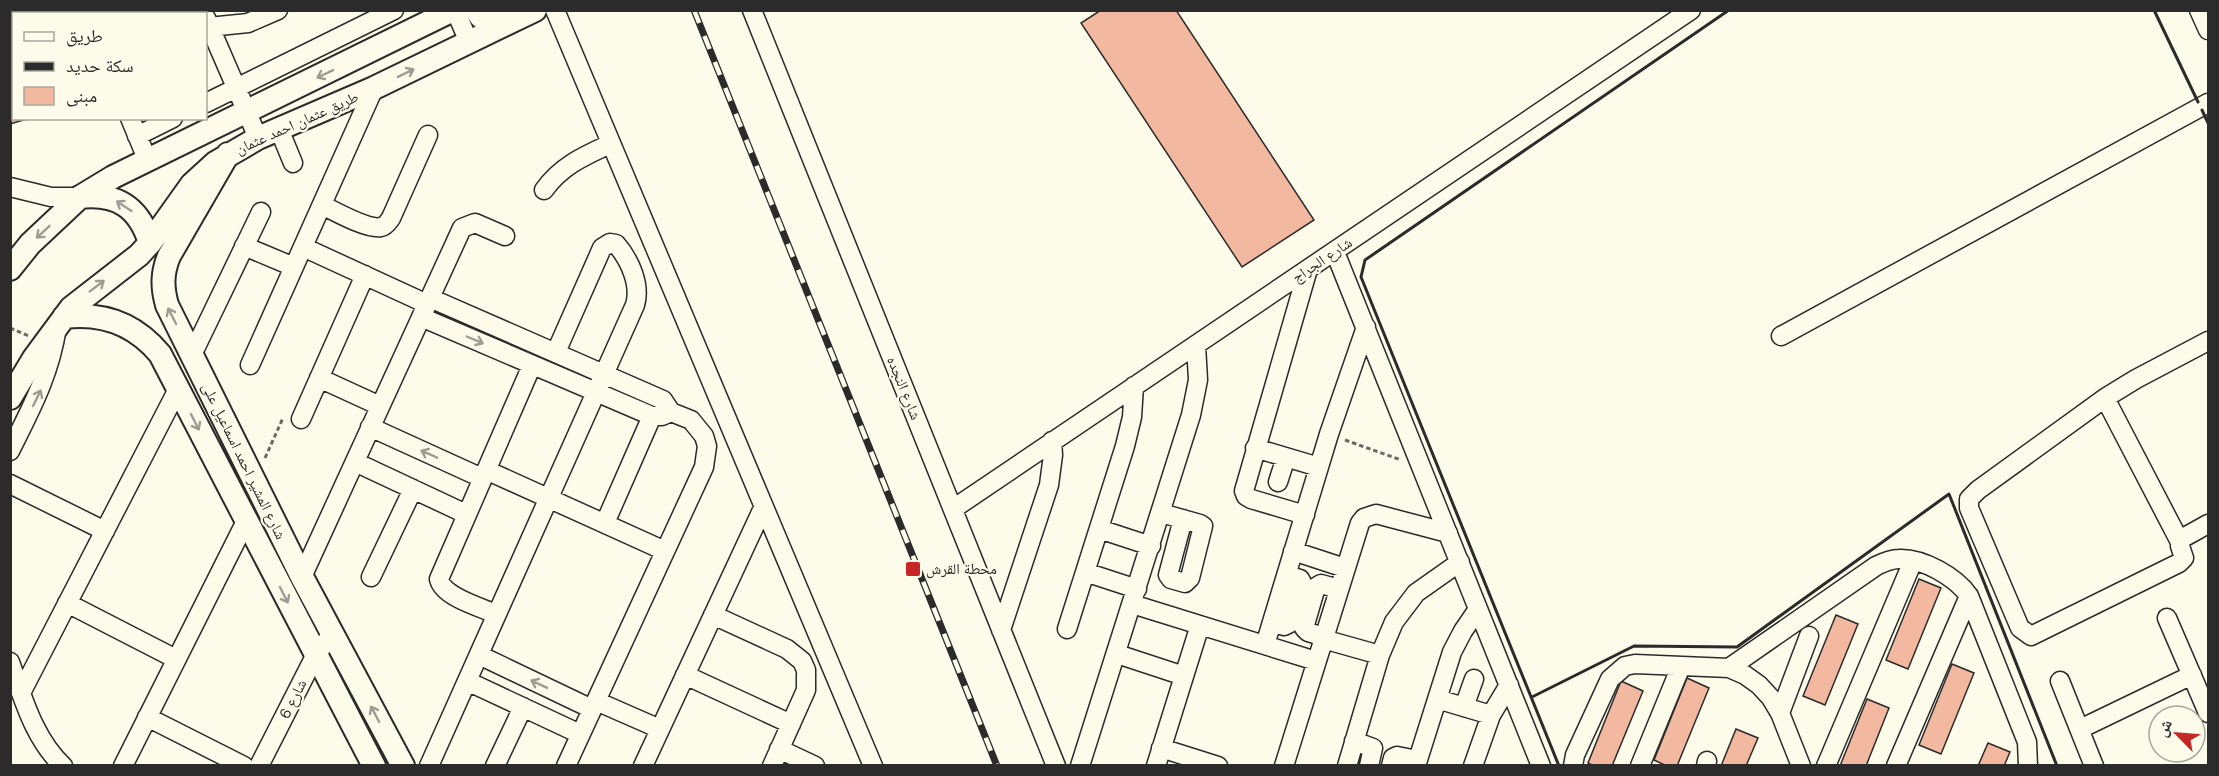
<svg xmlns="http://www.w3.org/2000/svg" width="2219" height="776" font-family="'DM Sans','Noto Naskh Arabic',sans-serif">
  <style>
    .building { fill: #f2b8a0; stroke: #2b2b2b; stroke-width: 1.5 }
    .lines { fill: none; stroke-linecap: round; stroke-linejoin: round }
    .minor-casing { stroke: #2b2b2b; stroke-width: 21 }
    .major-casing { stroke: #2b2b2b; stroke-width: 26 }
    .path { stroke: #6a6964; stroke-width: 3; stroke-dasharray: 4.5 3; stroke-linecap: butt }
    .minor { stroke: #fdfbea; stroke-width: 18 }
    .major { stroke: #fdfbea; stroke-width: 22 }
    .rail-casing { stroke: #2b2b2b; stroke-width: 7 }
    .rail { stroke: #fdfbea; stroke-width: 4.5; stroke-dasharray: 14; stroke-linecap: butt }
    .wall { stroke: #2b2b2b; stroke-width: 3 }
    .oneway { stroke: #9e9d94 }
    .poi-dot { fill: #c62828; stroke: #fdfbea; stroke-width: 2 }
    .labels { text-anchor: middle; stroke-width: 4.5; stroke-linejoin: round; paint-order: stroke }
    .street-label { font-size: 15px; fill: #2b2b2b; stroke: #fdfbea }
    .poi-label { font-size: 15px; fill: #2b2b2b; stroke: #fdfbea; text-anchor: start }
  </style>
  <rect width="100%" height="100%" fill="#fdfbea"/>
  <!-- building -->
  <path class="building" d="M1101,10H1176L1314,220L1242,267L1081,23Z
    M10,18H14V118H30L10,124Z
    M1919,579L1941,588L1908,669L1886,660Z
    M1836,615L1858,624L1825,705L1803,696Z
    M1952,664L1974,673L1941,754L1919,745Z
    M1687,678L1709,688L1677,766H1667L1654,760Z
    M1621,681L1643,691L1612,766H1594L1588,763Z
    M1867,699L1889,708L1866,766H1840Z
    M1736,729L1758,738L1746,766H1721Z
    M1988,743L2010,752L2004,766H1978Z"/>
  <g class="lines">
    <defs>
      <path id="minor" d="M82,10L83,14
        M455,10L469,42
        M555,10L873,766
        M752,10L1056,766
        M2199,10L2208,30
        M179,14L186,10
        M206,18L258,138
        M209,27L248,23L278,10
        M206,103L394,10
        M130,118L147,159
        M279,129L293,163
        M137,136L173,118
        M10,187L51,197H80
        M544,190C561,166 584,156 610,144
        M322,205C334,211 368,230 381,227C386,226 388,222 391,218L428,135
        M244,246L294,267
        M303,247L427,304
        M1335,252L1541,766
        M430,298L663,400L671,412L691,420L704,436L707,446L704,467L566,766
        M421,317L652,416H662L671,412
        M1781,336L2208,103
        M2208,341L2136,379L2105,398L1978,490L1969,499V508L2020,628L2031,636L2179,563L2184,558L2180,546L2181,539L2208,524
        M192,355L261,212
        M250,365L374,88
        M319,378L380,406
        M2105,398L2180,542
        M301,419L365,275
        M370,427L482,478
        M1255,448L1319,467
        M10,451C31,409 50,374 57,327
        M355,462L466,514
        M486,470L665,551
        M1278,482L1286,457
        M10,484L105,531
        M953,509L1691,10
        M1161,513L1200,524L1203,526L1190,578L1185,583L1171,579L1168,575L1183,519
        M1305,515L1251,499L1246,496L1244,491L1308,269
        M605,523L652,416
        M1099,529L1151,546
        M1293,551L1345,568
        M1085,572L1137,589
        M302,577L462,228L475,223L505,236
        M371,577L413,489
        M67,603L176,659
        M1132,604L1316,661
        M496,614C480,607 443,597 439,579L532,365
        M713,615L787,649L802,661L806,670V690L772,766
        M2167,618L2208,713
        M1272,622L1284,626L1290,623L1302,583L1300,579L1287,575
        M1067,629L1125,446L1132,417L1134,386
        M1001,630L1049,485L1053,455L1052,441
        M1324,637L1308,632L1304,628L1316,587L1321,584L1339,589
        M1323,639L1380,655
        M1265,645L1329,434L1366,327
        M1117,654L1184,676
        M479,655L592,709
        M10,662C23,698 34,739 63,766
        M1729,668L1876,566C1884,562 1891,559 1899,559C1923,558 1956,577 1969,596L2027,742L2028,766
        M685,675L791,724
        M467,681L580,734
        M2060,681L2094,766
        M21,693L178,389
        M1437,699L1491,715
        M596,701L660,729
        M1464,707L1474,679
        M1780,713L1809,636
        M147,717L244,766
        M2080,729L2192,675
        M1354,741L1373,748L1369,766
        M1161,748L1218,766
        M779,749L815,766
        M123,766L246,521
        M259,766L315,656L332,634
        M429,766L635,305C641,285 630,260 616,244L610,243L602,248L556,352
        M495,766L523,707
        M643,766L763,508
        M1080,766L1191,415L1198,380L1196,345
        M1156,766L1200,625
        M1284,766L1360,523L1364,518L1376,514L1448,533
        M1347,766L1380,655L1394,622L1416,593L1460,562
        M1391,766L1393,758L1397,756L1417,760
        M1416,766L1452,652L1463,631L1478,609
        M1473,766L1491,715L1509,685
        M1573,766L1575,755L1610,679L1625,666L1635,664L1729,668L1745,675L1759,685L1771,698L1780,713L1801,766
        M1640,766L1681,666
        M1706,766L1707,761
        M1826,766L1913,561
        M1896,766L1969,596"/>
      <path id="major" d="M476,10L481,17L489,19L506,10
        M228,154L169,256C162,273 162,287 167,305L302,577L403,766
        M80,197C117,193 139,207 150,243
        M10,269L30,244L80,197L113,177L453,10
        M64,317C103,312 135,324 160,354L374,766
        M10,398L34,358L71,308L139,255L150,243L192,184L215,163L258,138L374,88L535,10"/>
    </defs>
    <!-- minor casing -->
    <use href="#minor" class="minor-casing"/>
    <!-- major casing -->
    <use href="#major" class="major-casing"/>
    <!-- path -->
    <path class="path" d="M10,328L29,336
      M1345,440L1401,460
      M265,458L283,418"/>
    <!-- minor -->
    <use href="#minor" class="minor"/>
    <!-- major -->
    <use href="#major" class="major"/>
    <defs>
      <path id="rail" d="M694,10L997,766"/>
    </defs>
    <!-- rail casing -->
    <use href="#rail" class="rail-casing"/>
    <!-- rail -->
    <use href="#rail" class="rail"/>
    <!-- wall -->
    <path class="wall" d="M2154,10L2198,102
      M2202,110L2208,123
      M1532,697L1634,646L1737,647L1949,494L2057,766
      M1559,766L1361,277L1365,260L1729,10"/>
  </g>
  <!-- one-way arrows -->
  <defs><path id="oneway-shaft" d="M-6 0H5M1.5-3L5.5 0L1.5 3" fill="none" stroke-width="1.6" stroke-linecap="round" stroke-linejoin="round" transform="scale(1.5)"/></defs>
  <g class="oneway">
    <use href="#oneway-shaft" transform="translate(406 73) rotate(-26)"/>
    <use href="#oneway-shaft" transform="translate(325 74) rotate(154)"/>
    <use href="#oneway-shaft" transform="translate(124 206) rotate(-147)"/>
    <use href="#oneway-shaft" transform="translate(43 232) rotate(137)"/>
    <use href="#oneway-shaft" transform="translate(97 286) rotate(-37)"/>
    <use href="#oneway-shaft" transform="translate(172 316) rotate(-117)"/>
    <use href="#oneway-shaft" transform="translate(475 340) rotate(23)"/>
    <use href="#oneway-shaft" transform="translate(37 398) rotate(-64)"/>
    <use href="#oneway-shaft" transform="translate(195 422) rotate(63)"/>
    <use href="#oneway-shaft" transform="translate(429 454) rotate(-156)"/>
    <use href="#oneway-shaft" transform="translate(284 595) rotate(63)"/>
    <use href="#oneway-shaft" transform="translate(539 684) rotate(-155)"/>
    <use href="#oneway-shaft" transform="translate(375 714) rotate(-118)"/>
  </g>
  <!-- markers -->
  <rect class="poi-dot" x="905" y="561" width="16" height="16" rx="3"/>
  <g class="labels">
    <!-- street labels -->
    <g class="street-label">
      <text transform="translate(297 123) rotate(-24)" y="5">طريق عثمان احمد عثمان</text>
      <text transform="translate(1322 260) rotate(-34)" y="5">شارع الجراج</text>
      <text transform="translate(904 388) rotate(68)" y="5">شارع النجده</text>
      <text transform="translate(244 461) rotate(64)" y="5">شارع المشير احمد اسماعيل على</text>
      <text transform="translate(293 699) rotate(-63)" y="5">شارع 6</text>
    </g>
    <!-- poi labels -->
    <g class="poi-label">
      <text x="926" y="574">محطة القرش</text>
    </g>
  </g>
  <!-- border -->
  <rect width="2219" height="776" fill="none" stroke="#2b2b2b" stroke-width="24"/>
  <!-- legend -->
  <rect x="12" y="12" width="195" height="108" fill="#fdfbea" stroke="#a9a89e" stroke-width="1.5"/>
  <rect x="24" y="32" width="30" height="9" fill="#fdfbea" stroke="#a9a89e" stroke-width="1.5"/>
  <text x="66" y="42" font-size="18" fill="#2b2b2b">طريق</text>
  <rect x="24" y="62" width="30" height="9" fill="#2b2b2b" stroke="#a9a89e" stroke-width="1.5"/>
  <text x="66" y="72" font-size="18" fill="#2b2b2b">سكة حديد</text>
  <rect x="24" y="87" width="30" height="18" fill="#f2b8a0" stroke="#a9a89e" stroke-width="1.5"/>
  <text x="66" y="102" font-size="18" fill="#2b2b2b">مبنى</text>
  <!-- north arrow -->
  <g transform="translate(2177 734) rotate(295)"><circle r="28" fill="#fdfbea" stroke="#a9a89e" stroke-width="1.5"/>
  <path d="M0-4.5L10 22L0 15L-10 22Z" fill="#c62828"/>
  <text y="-9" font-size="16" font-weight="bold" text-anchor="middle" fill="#2b2b2b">ش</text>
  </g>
</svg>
